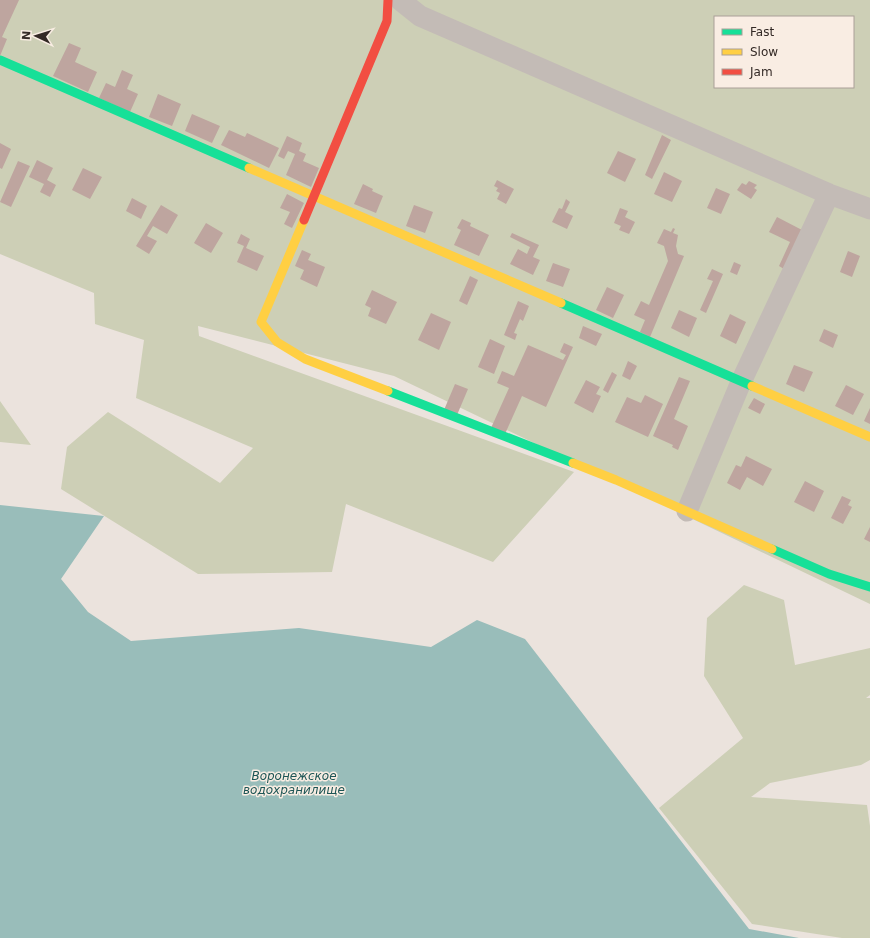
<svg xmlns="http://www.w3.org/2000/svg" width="870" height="938" font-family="'DejaVu Sans',sans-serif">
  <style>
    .green { fill: #cdcfb6; fill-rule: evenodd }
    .water { fill: #99bdba }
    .building { fill: #bea59f }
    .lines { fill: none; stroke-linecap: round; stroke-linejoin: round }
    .street { stroke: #c3bbb6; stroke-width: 21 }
    .fast { stroke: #16e098; stroke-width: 9 }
    .slow { stroke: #ffcf43; stroke-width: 9 }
    .jam { stroke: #f24e42; stroke-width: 9 }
    .labels { text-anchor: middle; stroke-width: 3; stroke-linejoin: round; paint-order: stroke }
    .water-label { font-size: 12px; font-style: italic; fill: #1b5454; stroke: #f9ede3 }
  </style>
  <rect width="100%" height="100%" fill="#ebe3dd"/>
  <!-- green -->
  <path class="green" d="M0,0H870V604L394,376L198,326L199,336L574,472L493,562L346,504L332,572L198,574L61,489L67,447L108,412L220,483L253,448L136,398L144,340L95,324L94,293L0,254ZM715,17H853V87H715Z
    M0,401L31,445L0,442Z
    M744,585L784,600L795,665L870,648V695L866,698H870V760L861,765L770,783L751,797L867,805L870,826V938H842L752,924L659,808L743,738L704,676L707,618Z"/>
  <!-- water -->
  <path class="water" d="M0,505L104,516L61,579L88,612L131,641L299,628L431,647L477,620L525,639L749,929L799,938H0Z"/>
  <!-- building -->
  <path class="building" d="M0,0H19L2,37L7,39L0,56Z
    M69,43L81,48L75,62L97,72L88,92L53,76Z
    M122,70L133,75L127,89L138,94L130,112L99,98L106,83L115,87Z
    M158,94L181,104L172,126L149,117Z
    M192,114L220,126L212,143L185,131Z
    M229,130L245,137L247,133L279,148L269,168L221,145Z
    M662,135L671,140L652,179L645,175Z
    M287,136L302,143L299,151L306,154L303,161L319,168L311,187L286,175L295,154L288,151L284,159L278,156Z
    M0,143L11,149L2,169L0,168Z
    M618,151L636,159L625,182L607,173Z
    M37,160L53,168L47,180L56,185L50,197L40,192L44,184L29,177Z
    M18,161L30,166L11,207L0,202Z
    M83,168L102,177L90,199L72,190Z
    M664,172L682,181L672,202L654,194Z
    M497,180L514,189L506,204L497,199L500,193L496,191L498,188L494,186Z
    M749,181L757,185L754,188L757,190L751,199L737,190L742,183L746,185Z
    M363,184L373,189L372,191L383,196L376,213L354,204Z
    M716,188L730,194L721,214L707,208Z
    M287,194L304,203L292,228L284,224L290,212L280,208Z
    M132,198L147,206L141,219L126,211Z
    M566,199L570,202L565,212L573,216L567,229L552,222L559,208L562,209Z
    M161,205L178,215L167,234L153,226L147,236L157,241L149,254L136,246Z
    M414,205L433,212L425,233L406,226Z
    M620,208L628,211L625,217L635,222L629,234L619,230L621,226L614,223Z
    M777,217L802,230L789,272L779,266L790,242L769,232Z
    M462,219L471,223L470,226L489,235L479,256L454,245L461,230L457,228Z
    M206,223L223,233L211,253L194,243Z
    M673,228L675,229L673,233L678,235L676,246L678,254L684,256L650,337L640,332L645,320L634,315L641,301L649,305L668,261L664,246L657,243L664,229L671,232Z
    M512,233L539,245L533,257L540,260L533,275L510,264L518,249L527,254L530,247L510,237Z
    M241,234L250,239L246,248L264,256L257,271L237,262L244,246L237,243Z
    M302,250L311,254L308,260L325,267L317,287L300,279L304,270L295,266Z
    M848,251L860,256L852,277L840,272Z
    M734,262L741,265L737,275L730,272Z
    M553,263L570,269L563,287L546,281Z
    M712,269L723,274L706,313L700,310L713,281L707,279Z
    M470,276L478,280L467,305L459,301Z
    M607,287L624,295L613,318L596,310Z
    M372,290L397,302L386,324L368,316L371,308L365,305Z
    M518,301L529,306L523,321L520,319L514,333L517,334L515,340L504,335Z
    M679,310L697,318L689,337L671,328Z
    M431,313L451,322L439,350L418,340Z
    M730,314L746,322L736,344L720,336Z
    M583,326L602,334L596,346L579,338Z
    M824,329L838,335L833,348L819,341Z
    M490,339L505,346L494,374L478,367Z
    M564,343L573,347L546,407L522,396L505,434L491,428L509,388L497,383L502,371L514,376L528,345L563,360L566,355L560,352Z
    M628,361L637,366L630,380L622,376Z
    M794,365L813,372L804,392L786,384Z
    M612,372L617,375L608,393L603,390Z
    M679,377L690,381L674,419L688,426L678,450L672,447L673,445L653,436Z
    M586,380L600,387L596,394L601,396L593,413L574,403Z
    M455,384L468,389L457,415L444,410Z
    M846,385L864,394L853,415L835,406Z
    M645,395L663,404L648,437L615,422L627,397L641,403Z
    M754,398L765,404L760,414L748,408Z
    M870,408V424L864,421Z
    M746,456L772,469L763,486L747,477L740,490L727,483L736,465L741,467Z
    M805,481L824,491L814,512L794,502Z
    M842,496L851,500L848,505L852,507L843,524L831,518Z
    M870,527V542L864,539Z"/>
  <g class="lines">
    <!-- street -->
    <path class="street" d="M400,0L420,16L829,194L870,209
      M687,511L741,382L829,194"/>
    <!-- fast -->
    <path class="fast" d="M0,60L249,168
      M561,303L752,386
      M388,391L573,463
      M772,549L829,574L870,587"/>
    <!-- slow -->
    <path class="slow" d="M249,168L561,303
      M304,220L261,322L277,342L305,359L388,391
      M752,386L870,437
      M573,463L616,480L772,549"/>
    <!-- jam -->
    <path class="jam" d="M304,220L387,21L388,0"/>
  </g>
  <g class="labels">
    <!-- water labels -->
    <g class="water-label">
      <text x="294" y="780">Воронежское<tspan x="294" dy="14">водохранилище</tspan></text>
    </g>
  </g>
  <!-- legend -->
  <rect x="714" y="16" width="140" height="72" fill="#f9ede3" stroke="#aa9f97"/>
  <rect x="722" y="29" width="20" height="6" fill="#16e098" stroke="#aa9f97"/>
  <text x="750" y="36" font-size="12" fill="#332925">Fast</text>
  <rect x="722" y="49" width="20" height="6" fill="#ffcf43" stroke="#aa9f97"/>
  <text x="750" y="56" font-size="12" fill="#332925">Slow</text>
  <rect x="722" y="69" width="20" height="6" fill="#f24e42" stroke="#aa9f97"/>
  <text x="750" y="76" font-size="12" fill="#332925">Jam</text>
  <!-- north arrow -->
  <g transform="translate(36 36) rotate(274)" stroke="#f9ede3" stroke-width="3" paint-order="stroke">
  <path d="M0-3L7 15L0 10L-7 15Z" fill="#332925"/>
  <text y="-6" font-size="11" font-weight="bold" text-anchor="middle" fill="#332925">N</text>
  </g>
</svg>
